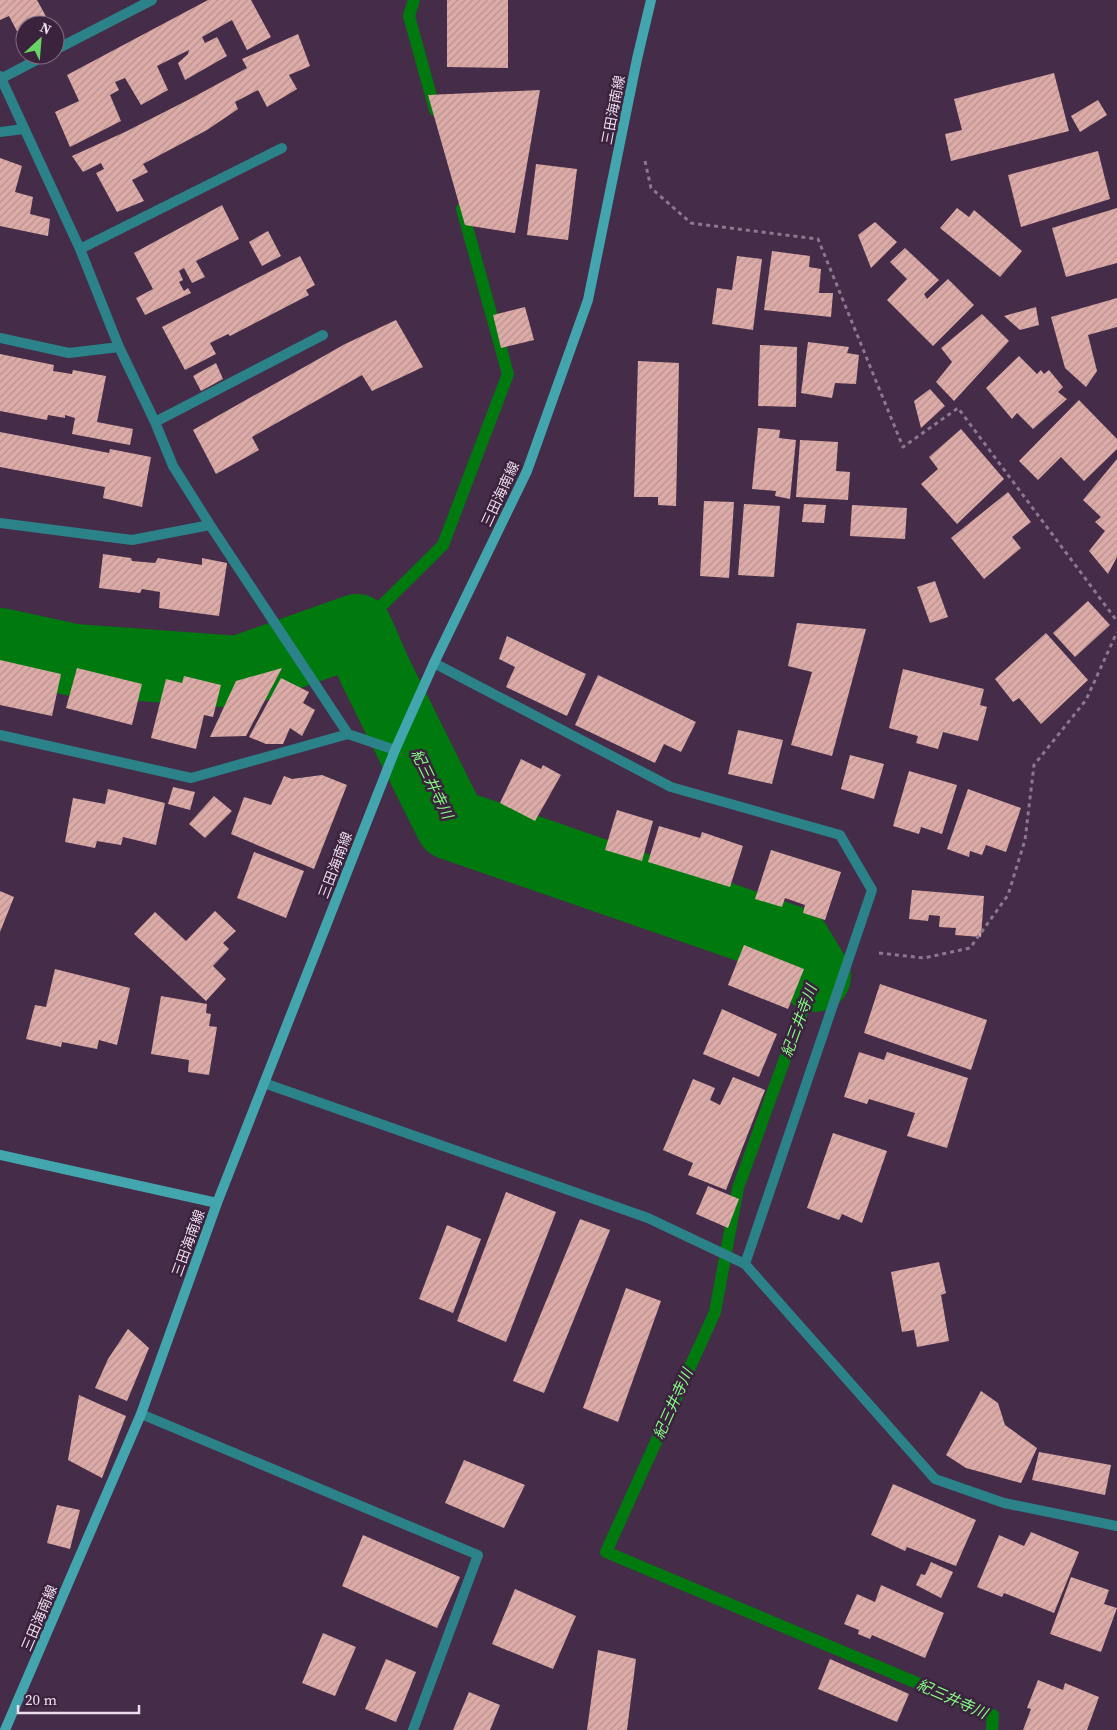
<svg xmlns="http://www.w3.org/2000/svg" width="1117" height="1730" font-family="'Source Serif 4','Noto Sans JP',serif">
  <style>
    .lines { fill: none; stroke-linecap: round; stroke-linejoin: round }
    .stream { stroke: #00790f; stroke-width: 12 }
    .river { stroke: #00790f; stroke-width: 72 }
    .building { fill: url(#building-hatch) }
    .path { stroke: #8d788f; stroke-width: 3; stroke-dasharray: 4 4; stroke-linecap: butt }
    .street { stroke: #2b8289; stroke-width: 10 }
    .secondary { stroke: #43a6af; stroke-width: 10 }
    .labels { text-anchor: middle; stroke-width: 5; stroke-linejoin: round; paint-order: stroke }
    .street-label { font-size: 14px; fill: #ecdced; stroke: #3b223d }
    .water-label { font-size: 15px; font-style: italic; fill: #85fd83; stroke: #3b223d }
  </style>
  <defs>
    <pattern id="building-hatch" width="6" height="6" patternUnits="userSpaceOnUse" patternTransform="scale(1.25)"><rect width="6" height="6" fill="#dcaba7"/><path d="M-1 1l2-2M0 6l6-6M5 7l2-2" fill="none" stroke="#b7918f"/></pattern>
  </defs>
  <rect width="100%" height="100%" fill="#452c48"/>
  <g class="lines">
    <!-- stream -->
    <path class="stream" d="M414,0L409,16L435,110
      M357,630L443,545L508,374L462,209
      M815,976L738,1188L715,1312L606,1552L993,1715L992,1730"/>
    <!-- river -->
    <path class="river" d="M0,644L74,660L238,672L357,630L375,671L451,824L795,943L815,976"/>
  </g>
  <!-- building -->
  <path class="building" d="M0,0H37L48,20L38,25H25V32L19,35L9,16L0,20Z
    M208,0H251L271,37L247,50L232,20L202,37L205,43L217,37L227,56L185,80L178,63L188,54L189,50L157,66L168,90L141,105L125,78L115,82L119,90L110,95L121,121L70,147L55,112L79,101L67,75Z
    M447,0H508V68L447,67Z
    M298,34L310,66L289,75L297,89L267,107L258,90L235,102L238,109L207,130L143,164L148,172L132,180L144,201L117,212L96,173L104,169L101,163L83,172L72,156L125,132L190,99L247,68L242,59Z
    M1054,73L1069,131L951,161L945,134L962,130L954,99Z
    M540,90L515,233L465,225L428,95Z
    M1098,100L1107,115L1080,132L1071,116Z
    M1098,151L1110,199L1021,227L1008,175Z
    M0,158L22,166L15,192L33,197L30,214L50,219L48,236L0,226Z
    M536,164L577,169L568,240L527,235Z
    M222,205L239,239L196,261L205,277L192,283L184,268L179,271L183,280L179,282L184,291L188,288L191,293L145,315L136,298L153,289L134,253Z
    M957,208L969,217L974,210L1022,251L1000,277L940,228Z
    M1117,208V263L1066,277L1052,228Z
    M875,222L897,242L871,268L858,235Z
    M268,231L281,256L262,266L249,242Z
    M905,248L939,280L924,294L927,299L948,279L974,305L933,346L887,300L907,279L890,262Z
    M772,251L810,256L809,267L821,269L819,293H833L831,317L764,310Z
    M300,256L315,285L306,290L309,295L230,336L228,334L210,343L216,354L185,370L162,327Z
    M737,256L762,259L753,330L712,324L717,288L732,290Z
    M1117,298V327L1088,335L1097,371L1086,387L1065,368L1051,317Z
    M525,307L534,340L501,348L493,315Z
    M1036,307L1039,325L1020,330L1004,316Z
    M982,314L1009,341L954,401L936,382L952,362L941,348Z
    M396,320L423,367L372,391L362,375L252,437L259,450L216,474L193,430L345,344Z
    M808,342L849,347L847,353L859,355L856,384L835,383L832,398L801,393Z
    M760,345L797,347L796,407L758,406Z
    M0,354L54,365L53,371L72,374L73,370L106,376L97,422L133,429L130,445L72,434L75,418L65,415V418L48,415L47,420L0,411Z
    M1019,356L1037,374L1041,370L1044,374L1049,370L1063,387L1058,392L1067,399L1033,429L1017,413L1012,419L986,388Z
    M638,361L679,363L676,506L658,505V497H634Z
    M216,363L223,379L201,391L193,376Z
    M930,389L945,406L921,428L914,401Z
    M1079,400L1117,439V449L1084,481L1061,457L1038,480L1019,461Z
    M758,428L780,430L779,438L796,440L790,499L775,496L776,491L752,489Z
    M961,429L1004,479L957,524L921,484L938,469L929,457Z
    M0,432L109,453L110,449L151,457L142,507L103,498L105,487L0,467Z
    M800,440L838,442L836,471L850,472L848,500L796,497Z
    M1117,459V557L1108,574L1089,551L1105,531L1095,522L1101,517L1083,500Z
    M1008,492L1031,522L1012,537L1021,548L984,579L951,538Z
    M704,501L734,502L729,578L700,576Z
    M744,504L780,506L774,577L738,575Z
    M804,504L826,505L824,523L802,522Z
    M852,505L907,508L905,539L850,536Z
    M103,554L131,558L132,561L155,563L158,558L202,565V558L227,563L219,616L159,608L160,592L142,589L140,593L99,588Z
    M935,581L948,617L930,623L917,587Z
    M1088,601L1110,625L1075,657L1053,633Z
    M797,623L866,629L832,756L791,745L812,672L788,666Z
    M1046,633L1088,680L1041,724L1019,698L1013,702L995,679Z
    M507,636L586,674L567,716L506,687L515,667L499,659Z
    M0,660L61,674L52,716L0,705Z
    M77,668L142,684L132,725L66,708Z
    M282,668L246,736L210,737L236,681Z
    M903,669L984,689L980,705L987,707L978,741L943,732L938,749L916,743L918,736L889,728Z
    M598,675L696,722L681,752L664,744L655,763L575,725Z
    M184,676L221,685L213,717L204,715L196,749L151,738L166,679L182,683Z
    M281,678L309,692L303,703L315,710L302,736L290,728L283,744H266L249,737Z
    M738,730L783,740L772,784L728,774Z
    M850,755L884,764L874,799L841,789Z
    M521,759L541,769L543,765L561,775L535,821L500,803Z
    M909,771L957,785L942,834L921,827L919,834L893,826Z
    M322,775L347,785L314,869L231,834L244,797L271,805L284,776L292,779Z
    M173,787L195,792L190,810L168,804Z
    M108,789L165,803L156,845L123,837L121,845L97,841L95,848L65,842L73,798L105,804Z
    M968,789L1021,808L1006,852L986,845L982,855L970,851L969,857L947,849Z
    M214,796L232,811L205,838L189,824Z
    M617,810L653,821L642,861L605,850Z
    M659,826L700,838L702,832L743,846L730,887L648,862Z
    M771,850L841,872L825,920L803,913L805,905L785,898L782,907L755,899Z
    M254,852L304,871L286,918L237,898Z
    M912,890L984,896L981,937L955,935L956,928L939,927L940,916L929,915L928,921L909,919Z
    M0,891L14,897L0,932Z
    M215,911L236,931L223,943L229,949L213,966L226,979L206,1001L134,934L155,912L186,941Z
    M744,945L804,969L788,1009L728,985Z
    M55,969L130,988L117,1045L99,1040L97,1049L62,1042L61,1047L26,1039L35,1005L46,1007Z
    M880,984L987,1020L971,1070L864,1033Z
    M161,996L207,1004L206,1013L211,1014L209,1026L217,1027L209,1075L188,1072L189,1060L151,1054Z
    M722,1009L777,1034L759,1077L703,1054Z
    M859,1052L884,1060L887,1052L968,1078L947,1148L907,1136L915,1113L869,1099L867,1104L844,1097Z
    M733,1077L765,1090L726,1190L688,1175L693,1163L663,1150L693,1079L715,1088L710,1100L720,1105Z
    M833,1133L887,1151L862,1223L842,1214L839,1220L807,1208Z
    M708,1186L739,1199L728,1228L696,1214Z
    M506,1192L556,1212L506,1342L457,1321Z
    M580,1219L610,1230L544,1393L513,1381Z
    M447,1225L481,1239L453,1313L419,1299Z
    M939,1262L946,1293L941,1295L949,1341L917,1347L914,1330L902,1332L891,1272Z
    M626,1288L661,1301L618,1422L583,1408Z
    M128,1329L149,1348L127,1401L95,1388L108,1359Z
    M981,1391L998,1403L1005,1425L1037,1448L1021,1483L966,1468L946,1455Z
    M79,1395L126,1416L102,1478L68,1460Z
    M1039,1452L1111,1465L1105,1495L1032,1480Z
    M464,1460L525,1485L504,1528L445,1503Z
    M893,1484L976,1520L956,1566L907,1547L905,1551L871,1535Z
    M57,1505L80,1510L70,1549L47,1543Z
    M1031,1532L1079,1552L1054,1613L1004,1593L1002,1597L977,1587L999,1535L1024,1546Z
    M363,1535L460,1577L437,1628L342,1586Z
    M931,1562L953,1572L941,1598L916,1585L921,1574L925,1575Z
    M1071,1577L1109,1590L1104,1604L1117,1608L1101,1652L1050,1634Z
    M881,1585L944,1613L925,1658L872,1635L870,1639L858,1634L859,1630L844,1624L857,1594L875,1602Z
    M515,1589L576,1616L553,1669L492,1644Z
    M323,1633L356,1647L335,1696L302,1683Z
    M598,1650L636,1659L627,1730H587Z
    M386,1659L416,1672L396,1722L365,1709Z
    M830,1659L909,1694L897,1722L818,1689Z
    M1038,1680L1063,1690L1065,1683L1099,1697L1087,1730H1023L1031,1709L1027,1708Z
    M469,1692L500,1705L490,1730H453Z"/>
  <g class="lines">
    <!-- path -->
    <path class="path" d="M645,161L651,188L691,223L818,239L903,447L958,408L1117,621
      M879,953L924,958L970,948L1008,895L1025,840L1034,765L1086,700L1117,632"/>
    <!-- street -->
    <path class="street" d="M55,50L152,0
      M0,76L80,249L119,347L155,422L173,466L210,525L348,734
      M2,78L46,55
      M0,132L24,129
      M80,249L282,148
      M0,338L69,353L119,347
      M155,422L323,335
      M0,523L132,540L210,525
      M434,663L671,787L840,835L872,890L745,1264
      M0,735L191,778L348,734L395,750
      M264,1083L648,1218L745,1264L935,1479L1004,1503L1117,1526
      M141,1414L478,1555L413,1730"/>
    <!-- secondary -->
    <path class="secondary" d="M0,1155L217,1203
      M5,1730L141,1414L217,1203L395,750L434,663L527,471L588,300L637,59L651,0"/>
  </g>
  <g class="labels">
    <!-- street labels -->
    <g class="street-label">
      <text transform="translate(613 110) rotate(-79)" y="5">三田海南線</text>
      <text transform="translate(500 494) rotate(-65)" y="5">三田海南線</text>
      <text transform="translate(335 865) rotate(-69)" y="5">三田海南線</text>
      <text transform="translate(188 1243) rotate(-70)" y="5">三田海南線</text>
      <text transform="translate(39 1618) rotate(-67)" y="5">三田海南線</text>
    </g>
    <!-- water labels -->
    <g class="water-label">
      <text transform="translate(432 784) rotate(64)" y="5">紀三井寺川</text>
      <text transform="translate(799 1021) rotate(-70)" y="5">紀三井寺川</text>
      <text transform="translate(673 1404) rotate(-66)" y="5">紀三井寺川</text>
      <text transform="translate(952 1699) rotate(24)" y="5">紀三井寺川</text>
    </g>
  </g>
  <!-- north arrow -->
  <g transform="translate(40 40) rotate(26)"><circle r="24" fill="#3b223d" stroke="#826c83"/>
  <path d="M0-4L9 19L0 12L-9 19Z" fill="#67d466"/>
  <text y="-8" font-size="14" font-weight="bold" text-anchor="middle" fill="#ecdced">N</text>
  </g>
  <!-- scale -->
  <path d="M18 1705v8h121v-8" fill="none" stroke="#ecdced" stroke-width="2.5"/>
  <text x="25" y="1705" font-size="15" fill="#ecdced" stroke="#3b223d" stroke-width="4" paint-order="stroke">20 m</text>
</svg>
